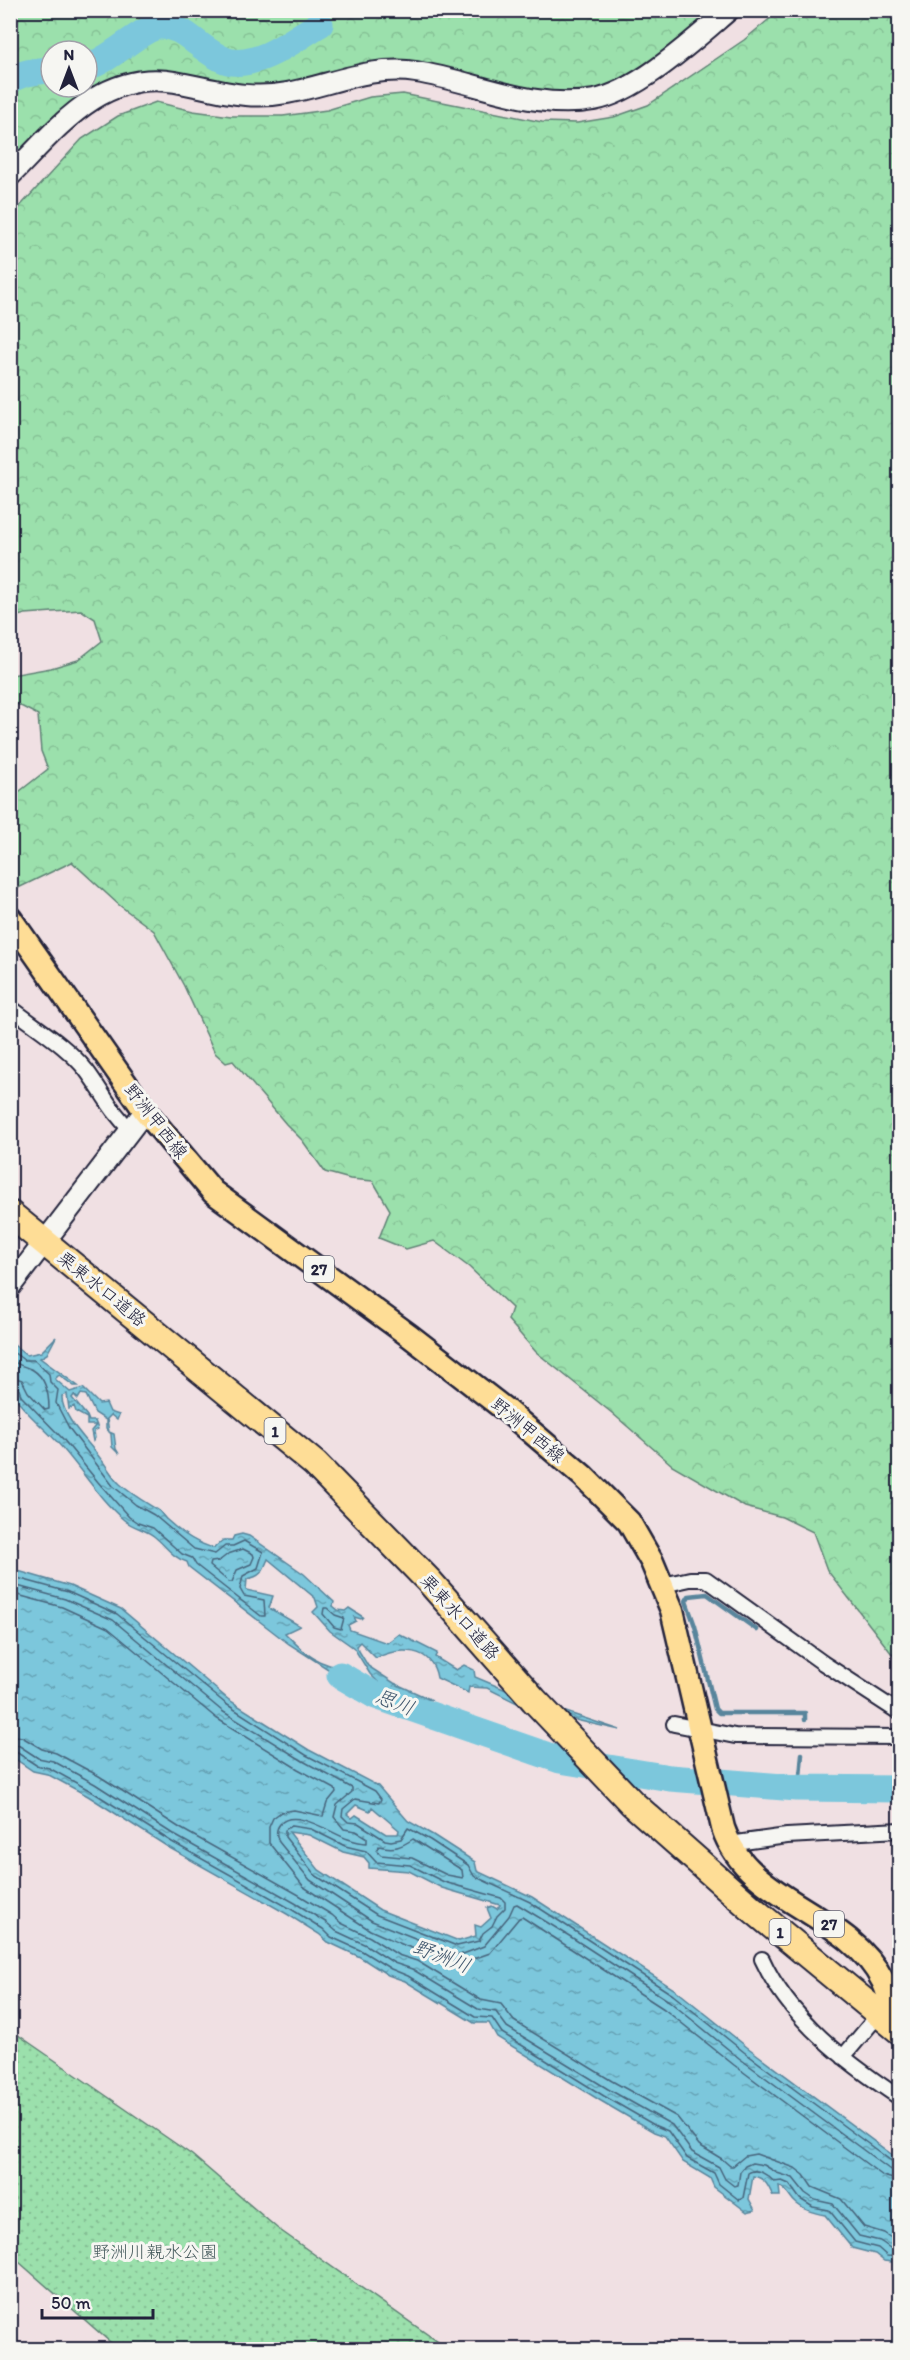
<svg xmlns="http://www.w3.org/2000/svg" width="910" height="2360" font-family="Itim,'Klee One',sans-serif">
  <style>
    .forest { fill: url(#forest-crowns); stroke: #5e8174; stroke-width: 1.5; fill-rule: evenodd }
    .park { fill: url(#park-dots); stroke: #5e8174; stroke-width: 1.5 }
    .water { fill: url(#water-ripples); stroke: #58859c; stroke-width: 1.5; fill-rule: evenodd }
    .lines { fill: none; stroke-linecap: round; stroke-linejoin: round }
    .shore { stroke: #46647b; stroke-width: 1.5 }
    .stream { stroke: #58859c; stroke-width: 4.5 }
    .river { stroke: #7cc7dc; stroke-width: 27 }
    .street-casing { stroke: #22223b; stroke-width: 18 }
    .secondary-casing { stroke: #22223b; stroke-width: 24 }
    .primary-casing { stroke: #22223b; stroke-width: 27 }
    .highway-casing { stroke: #22223b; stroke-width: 30 }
    .street { stroke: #f6f6f2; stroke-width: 14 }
    .secondary { stroke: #f6f6f2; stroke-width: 20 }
    .primary { stroke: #fedd96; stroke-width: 22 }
    .highway { stroke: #fedd96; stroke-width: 26 }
    .labels { text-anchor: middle; stroke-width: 6; stroke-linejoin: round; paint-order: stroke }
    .shield { fill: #f6f6f2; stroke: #626272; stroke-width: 1.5 }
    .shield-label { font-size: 16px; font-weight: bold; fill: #22223b }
    .street-label { font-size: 18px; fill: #22223b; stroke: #f6f6f2 }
    .park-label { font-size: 18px; fill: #465b5d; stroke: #f6f6f2 }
    .water-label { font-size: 20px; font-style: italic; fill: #3d546b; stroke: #f6f6f2 }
  </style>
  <defs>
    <pattern id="forest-crowns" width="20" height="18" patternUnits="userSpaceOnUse" patternTransform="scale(1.5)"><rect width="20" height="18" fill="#9be0ac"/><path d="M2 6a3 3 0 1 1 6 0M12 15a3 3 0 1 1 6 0" fill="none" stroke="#85c095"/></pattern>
    <pattern id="park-dots" width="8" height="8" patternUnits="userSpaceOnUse" patternTransform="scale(1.5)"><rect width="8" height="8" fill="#9be0ac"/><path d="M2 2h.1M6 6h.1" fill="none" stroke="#85c095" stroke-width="1.8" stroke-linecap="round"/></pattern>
    <pattern id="water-ripples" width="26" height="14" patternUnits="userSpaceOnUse" patternTransform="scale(1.5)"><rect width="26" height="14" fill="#7cc7dc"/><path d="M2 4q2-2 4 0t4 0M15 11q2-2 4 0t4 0" fill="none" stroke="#65a1b4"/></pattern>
  </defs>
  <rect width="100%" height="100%" fill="#f0e0e3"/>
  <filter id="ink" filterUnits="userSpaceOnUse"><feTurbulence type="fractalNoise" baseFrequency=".0167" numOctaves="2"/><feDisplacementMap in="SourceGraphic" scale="12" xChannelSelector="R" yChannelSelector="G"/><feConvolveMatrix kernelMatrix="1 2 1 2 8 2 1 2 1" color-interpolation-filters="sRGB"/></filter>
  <g filter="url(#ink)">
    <!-- forest -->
    <path class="forest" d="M11,11H717L637,76L593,94L536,91L408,60L376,63L313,82L253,88L98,86L68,104L11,166ZM51,51H87V87H51Z
      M779,11H899V1663L827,1570L813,1532L782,1517L745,1507L672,1465L612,1413L536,1352L508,1320L512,1308L469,1267L434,1241L406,1249L379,1238L390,1210L373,1181L350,1179L325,1172L302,1140L286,1124L233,1061L226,1063L215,1053L184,986L154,931L119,905L72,862L12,891L11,889V798L48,769L41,751L38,715L13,702L11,675L51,668L78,660L102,641L95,619L81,610L25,614L11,618V216L82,139L118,116L156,102L193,111L231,116H283L327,110L370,97L403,94L542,122L577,123L614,117L648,105L744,40Z"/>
    <!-- park -->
    <path class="park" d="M11,2030L192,2155L277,2228L448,2349H118L11,2255Z"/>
    <!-- water -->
    <path class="water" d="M56,1337L47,1354L40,1358L78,1386H74L59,1375L55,1379L70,1392L83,1388L99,1404L106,1403L110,1412L119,1415L117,1420L111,1415L107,1419L109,1432L114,1434L116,1449L119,1454L112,1447L111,1434L106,1428V1420L95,1413L86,1395L81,1394L78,1399L74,1395L72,1398L87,1416L89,1421H95L98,1429L94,1431L95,1438L93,1441L91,1431L96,1425H87V1418L76,1412L74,1406L69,1409L67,1394L62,1396C61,1417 89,1442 100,1458C107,1466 112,1477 120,1484C132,1495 145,1502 158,1510C161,1512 164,1518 167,1520C180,1532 198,1544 214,1548L223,1540H232L234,1536L242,1534L249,1536L304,1574L334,1602L333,1606L338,1610L345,1611L349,1608L363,1617L361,1619L354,1617L356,1621L348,1625L350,1630L387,1643L399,1634L437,1653L435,1657L456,1670L464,1665L474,1670L475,1677L530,1700L620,1730L531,1710L487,1688L469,1687L468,1693L437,1678C432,1646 399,1647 376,1658L360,1642L356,1646L368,1666L394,1683L432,1700L417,1698L422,1708L409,1697L399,1700L395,1699L370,1674L354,1648L330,1631L313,1612L318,1607L315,1598L268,1559C263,1571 261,1577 247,1579L246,1590L273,1596L269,1608L300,1626L285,1633C295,1643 306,1655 319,1661C333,1667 347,1669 358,1680V1685L373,1691L371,1693L356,1687L289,1644L189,1567L187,1562C173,1558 166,1546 155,1537C146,1529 133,1528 124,1520C98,1498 81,1468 58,1443C48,1431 20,1409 15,1396C8,1380 11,1361 11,1343L27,1355L41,1352Z
      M11,1569L70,1586L121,1609L229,1700L309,1750L378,1786L408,1821L433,1835L475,1862L477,1871L532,1897L677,1991L747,2047L899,2160V2263L884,2261L875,2254L852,2248L825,2215C815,2213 805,2211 797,2204C789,2198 789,2190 779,2186L780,2196H773C768,2185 765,2178 753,2176L749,2199L755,2210L747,2212L714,2187L710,2178L683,2162L665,2136L654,2132L601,2101L497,2037L489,2023H474L405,1981L388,1975L360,1957L328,1942L319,1934L287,1914L168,1847L88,1796L47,1774L33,1771L11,1756ZM356,1805L370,1811L372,1807L399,1830L398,1834H386L356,1815L352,1818L347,1814ZM289,1832L309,1835L343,1852L364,1857L369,1863V1868L409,1871L442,1888L500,1905L497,1909L492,1906L487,1908L491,1918L481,1927L475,1925L476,1936L459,1941L380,1910L319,1870Z"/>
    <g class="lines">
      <!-- shore -->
      <path class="shore" d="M10,1350L24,1360H34L49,1374L50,1382L58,1390L56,1403L69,1428L113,1486L136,1505L154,1515L194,1549L215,1554L225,1546H233L244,1541L263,1552L258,1568L243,1576L240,1589L244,1596L264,1600L265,1616H261L196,1565L192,1558L182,1554L153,1528L138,1523L129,1517L98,1482L63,1439L21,1396L18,1386L10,1384
        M10,1359C20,1367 26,1366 33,1370C46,1378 49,1395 49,1409L45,1410L28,1392L22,1380L10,1376
        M243,1549L253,1554L254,1557L251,1564L237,1570L232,1582H229L210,1566L211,1562L219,1561L228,1554Z
        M10,1576L68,1592L117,1614L226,1704L306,1755L375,1791L381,1799L379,1803L355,1799L343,1809L342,1816L348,1822L358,1823L385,1840L391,1841L401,1839L408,1828L430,1840L468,1865L474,1876L530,1902L673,1995L744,2052L894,2163L900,2164
        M10,1584L65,1599L113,1620L222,1711L303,1761L352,1788V1792L337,1805L334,1817L344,1829L356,1831L367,1838V1843C361,1843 354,1841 348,1839C332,1834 295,1807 280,1824C275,1830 276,1836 279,1842L310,1880L372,1921L455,1954H463L484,1946L509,1916L514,1905L517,1904L571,1937L669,2001L739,2058L889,2169L900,2172
        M10,1593L62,1607L108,1628L216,1718L298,1769L335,1789L336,1792L327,1803L323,1816L294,1810L281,1812L273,1818L269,1827V1843L304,1887L370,1930L406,1946L453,1962L462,1963L490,1953L519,1918L522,1917L664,2009L734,2065L883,2176L900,2181
        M324,1608H327L335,1615L344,1618L341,1629L334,1627L323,1614Z
        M10,1735L22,1737L42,1749L56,1753L99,1776L180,1828L299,1895L332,1915L341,1923L370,1937L398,1955L417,1961L481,2000L501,2004L514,2021L612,2081L677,2117L699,2145L722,2159L730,2166H733L745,2156L756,2154L795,2168L804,2175L812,2187L841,2199L864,2227L884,2233L894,2240H900
        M10,1744L18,1745L38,1758L53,1761L95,1784L176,1836L295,1903L327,1923L336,1931L366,1945L394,1963L412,1969L478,2009L496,2012L507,2027L608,2089L672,2125L692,2152L719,2167L725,2179L734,2186L738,2185L740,2172L745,2166L752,2163L764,2165L777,2173L793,2178L805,2193L815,2200L833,2204L859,2236L880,2241L890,2248L900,2249
        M10,1752H16L36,1765L49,1768L91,1791L172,1842L291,1909L323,1929L331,1937L362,1951L391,1969L408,1976L475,2017L492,2018L502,2033L604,2096L656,2126L668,2131L687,2158L714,2173L719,2184L739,2200L743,2198L748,2173C757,2167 768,2175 774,2182L782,2181L789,2184L800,2199L813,2207L829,2210L855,2242L878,2248L887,2256L900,2257
        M291,1826L311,1829L345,1846L366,1851L376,1862L410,1865L444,1882L501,1898L505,1902V1908L497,1916L492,1926L483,1933L479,1941L457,1946L377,1915L315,1875L285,1837V1830Z
        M413,1839L462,1870L463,1878L447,1875L412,1858L381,1855L376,1850L379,1846C394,1850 401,1847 413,1839Z"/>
      <!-- stream -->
      <path class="stream" d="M757,1630L707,1594L689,1596L686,1601L695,1626L715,1709L719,1713H805V1720
        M796,1788L800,1777L802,1754"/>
      <!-- river -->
      <path class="river" d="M87,67C111,60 140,29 159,26C174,25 185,33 196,42C206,49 219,60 232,62C263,66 295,38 320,24
        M10,81C20,72 38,71 51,70
        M340,1675L376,1696L560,1760L670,1778L796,1788L900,1789"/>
      <defs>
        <path id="street" d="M10,1007C35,1027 66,1045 86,1070C102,1091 111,1112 131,1130
          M663,1585L690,1579H706L823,1663L900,1713
          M674,1724L735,1736L900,1737
          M729,1844L787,1836L900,1830
          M762,1959C789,2019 846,2062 900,2098
          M843,2057L879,2014"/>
        <path id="secondary" d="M10,176C56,130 101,69 175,82C215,89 246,101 287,93C331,85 371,65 416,72C475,81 533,111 594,100C638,92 695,39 729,10
          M10,1287L145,1111"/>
        <path id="primary" d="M10,918L145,1111L213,1192L410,1336L507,1411L583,1476L629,1522L652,1562L672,1610L723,1828C748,1903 848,1911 883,1981C890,1995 893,2014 898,2029"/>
        <path id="highway" d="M10,1214L315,1464L429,1581L534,1700L632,1803L751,1908L900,2031"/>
      </defs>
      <!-- street casing -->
      <use href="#street" class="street-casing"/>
      <!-- secondary casing -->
      <use href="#secondary" class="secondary-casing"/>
      <!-- primary casing -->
      <use href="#primary" class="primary-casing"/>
      <!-- highway casing -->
      <use href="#highway" class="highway-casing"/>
      <!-- street -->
      <use href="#street" class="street"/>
      <!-- secondary -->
      <use href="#secondary" class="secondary"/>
      <!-- primary -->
      <use href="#primary" class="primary"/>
      <!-- highway -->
      <use href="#highway" class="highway"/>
    </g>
  </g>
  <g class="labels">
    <!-- shield labels -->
    <g class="shield">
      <rect x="304" y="1256" width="30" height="26" rx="4.5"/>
      <rect x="264.5" y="1418" width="21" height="26" rx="4.5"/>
      <rect x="814" y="1911" width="30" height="26" rx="4.5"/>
      <rect x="769.5" y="1919" width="21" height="26" rx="4.5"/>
    </g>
    <g class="shield-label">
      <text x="319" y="1275">27</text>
      <text x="275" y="1437">1</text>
      <text x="829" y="1930">27</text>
      <text x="780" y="1938">1</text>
    </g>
    <!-- street labels -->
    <g class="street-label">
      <text transform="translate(156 1121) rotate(52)" y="6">野洲甲西線</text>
      <text transform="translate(102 1289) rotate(39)" y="6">栗東水口道路</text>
      <text transform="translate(528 1430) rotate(40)" y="6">野洲甲西線</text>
      <text transform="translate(460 1617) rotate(48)" y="6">栗東水口道路</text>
    </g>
    <!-- park labels -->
    <g class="park-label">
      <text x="155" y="2258">野洲川親水公園</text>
    </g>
    <!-- water labels -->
    <g class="water-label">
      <text transform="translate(395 1702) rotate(21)" y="7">思川</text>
      <text transform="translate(442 1956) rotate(21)" y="7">野洲川</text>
    </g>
  </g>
  <!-- margin -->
  <rect width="910" height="2360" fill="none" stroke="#f6f6f2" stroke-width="36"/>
  <rect x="18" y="18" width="874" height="2324" fill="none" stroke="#22223b" stroke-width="2" filter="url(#ink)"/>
  <!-- north arrow -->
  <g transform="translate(69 69)"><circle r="28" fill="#f6f6f2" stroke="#a1a1a9" stroke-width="1.5"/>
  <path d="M0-4.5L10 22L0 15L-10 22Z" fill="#22223b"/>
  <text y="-9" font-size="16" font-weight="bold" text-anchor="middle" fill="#22223b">N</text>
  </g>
  <!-- scale -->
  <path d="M42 2309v9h111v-9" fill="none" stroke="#22223b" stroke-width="3"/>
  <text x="51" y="2309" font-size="18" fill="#22223b" stroke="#f6f6f2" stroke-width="4.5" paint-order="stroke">50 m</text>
</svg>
